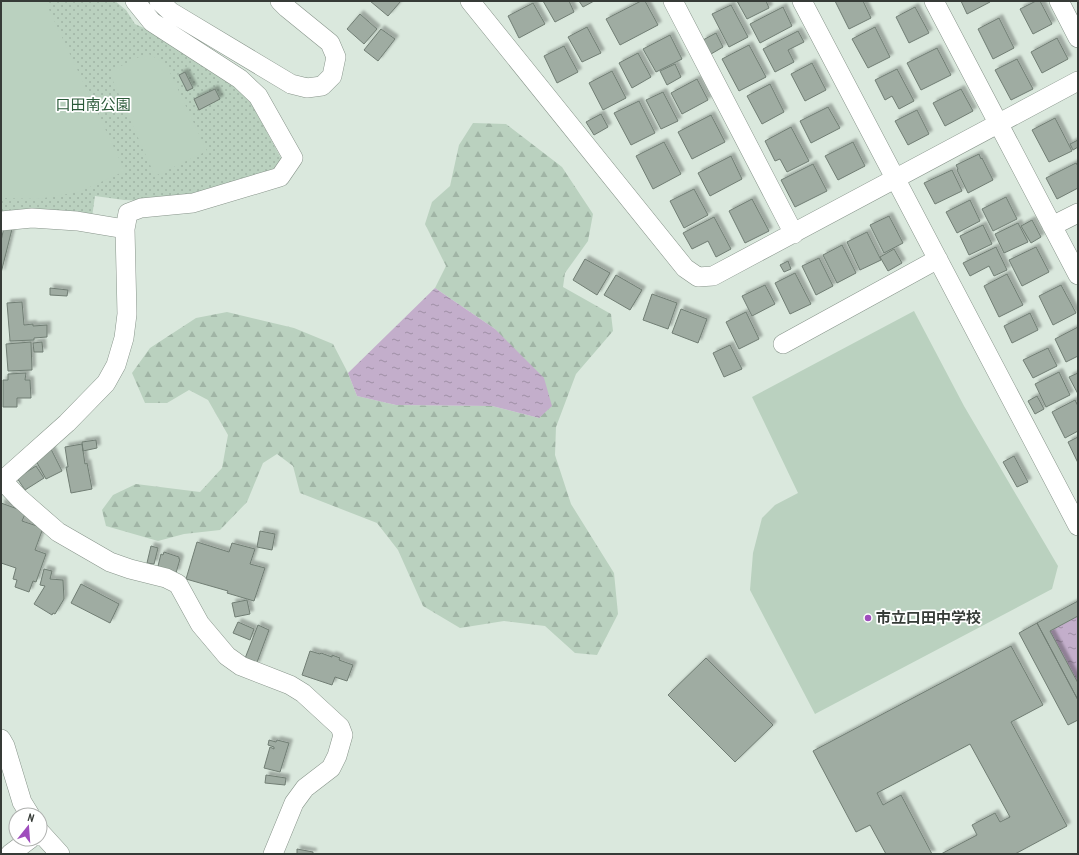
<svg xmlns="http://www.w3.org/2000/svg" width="1079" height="855" font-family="'PT Sans Narrow','Noto Sans JP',sans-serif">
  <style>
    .forest { fill: url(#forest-firs) }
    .park { fill: url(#park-dots) }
    .pitch { fill: #bad1bf }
    .water { fill: url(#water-ripples) }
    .building { fill: #9faca2; stroke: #717e74; filter: url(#shadow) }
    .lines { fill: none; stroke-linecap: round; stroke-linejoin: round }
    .street-casing { stroke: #87948a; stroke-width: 20 }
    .street { stroke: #fff; stroke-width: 19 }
    .poi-dot { fill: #9f4dbd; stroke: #fff; stroke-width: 1.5 }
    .labels { text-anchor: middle; stroke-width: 3.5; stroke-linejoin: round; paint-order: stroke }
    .park-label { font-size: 15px; fill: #2a5938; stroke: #fff }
    .poi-label { font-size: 15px; font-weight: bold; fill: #363b37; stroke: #fff; text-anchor: start }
  </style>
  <defs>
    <pattern id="forest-firs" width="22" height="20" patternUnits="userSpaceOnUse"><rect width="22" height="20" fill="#bad1bf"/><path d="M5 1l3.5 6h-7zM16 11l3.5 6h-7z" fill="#a0b4a5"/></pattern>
    <pattern id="park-dots" width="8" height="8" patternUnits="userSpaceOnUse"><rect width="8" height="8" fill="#bad1bf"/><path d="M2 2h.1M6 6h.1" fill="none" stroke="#a0b4a5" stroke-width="1.8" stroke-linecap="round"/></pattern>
    <pattern id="water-ripples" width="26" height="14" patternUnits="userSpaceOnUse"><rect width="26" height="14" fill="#c3aecb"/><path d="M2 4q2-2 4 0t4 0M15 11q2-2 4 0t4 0" fill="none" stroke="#9f8fa6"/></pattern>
    <filter id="shadow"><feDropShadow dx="3.5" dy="-3.5" stdDeviation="1" flood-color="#0004"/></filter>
  </defs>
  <rect width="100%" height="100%" fill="#dae8dd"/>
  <!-- forest -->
  <path class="forest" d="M473,123L506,124L562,167L593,214L588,241L565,273L563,287L611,314L613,331L576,374L556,427L555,455L571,504L614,573L618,614L597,655L575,653L545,626L504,621L460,628L423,606L398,550L377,523L300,493L293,466L277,454L263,463L247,502L220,530L184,534L158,541L106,526L102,510L113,495L136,484L200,492L222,468L228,435L208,400L189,390L167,403H145L132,373L150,348L196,318L227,312L294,328L333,344L348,373L357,396L396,405L492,406L539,418L495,329L435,288L446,266L425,224L432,202L450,186L459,145Z"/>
  <!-- park -->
  <path class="park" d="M1,1H115L126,10L135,24L155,33L226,78L250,101L282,160L276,173L194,196L147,201L124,200L95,196L92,217L1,213Z"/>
  <!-- pitch -->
  <path class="pitch" d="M1,1H45L125,171L79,192L38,199L1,198Z
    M147,53L166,64L207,151L155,176L109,72Z
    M914,311L964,406L1058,566L1052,589L815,714L750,590L753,553L762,518L775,505L798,493L752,397Z"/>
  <!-- water -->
  <path class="water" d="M435,288L495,329L544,378L552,406L539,418L492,406L396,405L357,396L348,373Z
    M1078,616V683L1050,631Z"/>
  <!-- building -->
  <path class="building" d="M370,1H401L388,16Z
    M543,1H569L574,12L555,22Z
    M579,1H594L583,7Z
    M641,1H645L658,25L620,45L606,19Z
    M737,1H766L769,8L747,19Z
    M835,1H863L871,18L849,29Z
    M961,1H989L990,2L967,14Z
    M1036,1H1040L1052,24L1033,34L1020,9Z
    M533,3L545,24L519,38L508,16Z
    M731,5L748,37L729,47L712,14Z
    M783,7L792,26L760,43L750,24Z
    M915,7L929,33L909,43L896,17Z
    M360,14L377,29L364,44L347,29Z
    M999,18L1014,48L993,59L978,29Z
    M587,27L601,53L582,62L568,37Z
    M875,27L890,57L868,68L852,39Z
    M381,29L395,39L378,61L364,50Z
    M798,31L804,42L788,50L794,62L775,72L763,49Z
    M716,33L723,47L711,54L703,40Z
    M670,35L682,59L656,72L643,49Z
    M1057,38L1068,59L1042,73L1031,52Z
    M749,45L766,77L739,91L722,59Z
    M564,46L578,72L557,83L544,56Z
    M937,48L951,75L921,90L907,63Z
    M638,53L651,77L632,88L619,63Z
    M1017,59L1033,89L1011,100L995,70Z
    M812,63L826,90L805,101L791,74Z
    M675,64L681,77L667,85L660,71Z
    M897,69L914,101L899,109L892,96L885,100L875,80Z
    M612,71L626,98L603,110L589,83Z
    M185,72L193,88L187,91L179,75Z
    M697,79L708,100L682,114L671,93Z
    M770,84L784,112L762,124L747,96Z
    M215,89L220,99L199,110L194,99Z
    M961,89L973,111L945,126L933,103Z
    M663,92L678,121L661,129L646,100Z
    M639,101L655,133L631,145L614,113Z
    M828,107L840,128L811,143L800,121Z
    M917,110L929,134L908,145L895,121Z
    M601,114L608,127L594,135L586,122Z
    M711,115L725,142L692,159L678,132Z
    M1055,118L1072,151L1049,162L1032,130Z
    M791,127L809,161L787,172L780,159L775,161L765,141Z
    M1078,140V147L1073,150L1070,144Z
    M664,142L681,174L653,189L636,156Z
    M853,142L865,166L838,180L825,156Z
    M979,154L981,159L982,158L993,180L968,193L957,170L958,169L956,165Z
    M731,156L742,179L710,196L698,173Z
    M1076,163L1078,166V188L1057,199L1046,178Z
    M813,164L827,191L795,207L781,180Z
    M952,170L962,191L935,204L924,183Z
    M694,189L708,215L684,228L670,201Z
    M1006,197L1017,219L993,231L982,209Z
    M752,199L769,231L745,243L729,211Z
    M970,200L980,221L957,233L946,212Z
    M889,216L903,243L884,253L870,225Z
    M714,217L731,249L716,257L708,241L692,249L683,233Z
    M1032,220L1041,237L1031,243L1021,226Z
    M1018,223L1028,242L1004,253L995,234Z
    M983,225L992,244L969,255L960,236Z
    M4,227L12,229L1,273V241Z
    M867,232L881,260L860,270L847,242Z
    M842,245L856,273L837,283L823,255Z
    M996,247L1007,270L994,276L989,266L970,276L963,263Z
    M1036,247L1049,272L1022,286L1009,260Z
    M894,249L902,263L888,271L880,257Z
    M819,258L833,286L816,295L802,266Z
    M585,259L610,273L597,295L573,280Z
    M788,261L791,269L784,272L780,265Z
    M795,273L811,304L790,314L775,283Z
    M1007,274L1023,305L999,317L984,286Z
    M616,275L642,290L630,310L604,295Z
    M765,285L775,304L752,316L742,296Z
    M1061,285L1076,313L1053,325L1039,296Z
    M50,288L68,290L67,296L50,295Z
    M652,294L677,303L668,329L643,320Z
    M22,302L24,325L33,324V326L47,325V337L34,338V340L10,341L7,303Z
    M681,309L707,319L698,343L672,333Z
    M746,312L759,339L739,349L726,322Z
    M1030,313L1038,330L1012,343L1004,326Z
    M1078,327V356L1066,362L1055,339Z
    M31,342L32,370L8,371L6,344Z
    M42,342L43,352H34L33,343Z
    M730,345L742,369L724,377L713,353Z
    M1048,348L1057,366L1033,378L1023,360Z
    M1059,372L1070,395L1046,407L1035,384Z
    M26,373L25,380H30L31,398H17V407H3V380H8V374Z
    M1078,373V394L1069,377Z
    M1037,396L1044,409L1035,414L1028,401Z
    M1075,400L1078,406V431L1065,438L1052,412Z
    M1078,437V463L1068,442Z
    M96,440L97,448L83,451L82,442Z
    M82,444L85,464L87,463L92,489L71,493L66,467H68L65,447Z
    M49,445L62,471L46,479L35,459Z
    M1014,456L1028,482L1017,487L1003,462Z
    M36,466L44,478L25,490L17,478Z
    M1,503L26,512L22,521L43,528L35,550L46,554L36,582L33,581L29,592L15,587L17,580L13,579L16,568L1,563Z
    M260,531L275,534L272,550L257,547Z
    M197,542L229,552L232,543L255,549L250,564L265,568L254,601L227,593L228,591L186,579Z
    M151,546L158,548L154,564L147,563Z
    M164,552L179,557V559H180L176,573L159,568V566H158L161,554L163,555Z
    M44,569L52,571L50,579L63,580L64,599L55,614L53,613L52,615L34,604L45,586L40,585Z
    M81,584L119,604L110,623L71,603Z
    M247,600L250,614L235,617L232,603Z
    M1078,601V616L1050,631L1078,683V700L1037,623Z
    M238,622L254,629L250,640L233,633Z
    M1037,623L1078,700V720L1068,725L1019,633Z
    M258,625L269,630L256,665L244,661Z
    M1011,646L1043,705L1011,722L1067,826L1015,854H941L977,835L972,825L995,813L1000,822L1010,817L970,744L877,793L883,805L901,795L932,854H886L870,825L856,832L813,751Z
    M310,651L320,654L321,653L332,657V655L340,658L339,660L353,665L347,681L335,677L332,685L302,675Z
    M706,658L773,725L735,762L668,695Z
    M269,740L276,742L277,740L289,743L280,772L264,768L270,747L274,749V747L268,745Z
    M266,775L286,778L285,785L265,783Z
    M297,849L313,852V854H297Z"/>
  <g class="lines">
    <defs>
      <path id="street" d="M159,1L171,12L291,84L307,88L322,86L332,76L336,57L330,43L287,8L280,1
        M470,1L685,268L698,277L713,276L1078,81
        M673,1L794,234
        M802,1L1078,526
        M934,1L1078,275
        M1059,1L1078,38
        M1,221L32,218L77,221L125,229
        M1052,226L1078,213
        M783,344L938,259
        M1,479L19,498L58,532L110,562L130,569L166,578L178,584L200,624L227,656L241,666L290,685L303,693L340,727L343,735L337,756L331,768L305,788L294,803L273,854
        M2,481L67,423L106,383L116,365L124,338L127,314L125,229L128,213L141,208L193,203L280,177L293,158L258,96L240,79L152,22L135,1
        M1,739L5,746L22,802L30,815
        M40,832L60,854
        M10,854L30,839"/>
    </defs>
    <!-- street casing -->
    <use href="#street" class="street-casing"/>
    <!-- street -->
    <use href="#street" class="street"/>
  </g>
  <!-- markers -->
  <circle class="poi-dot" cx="868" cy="618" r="4"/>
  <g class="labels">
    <!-- park labels -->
    <g class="park-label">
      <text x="93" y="110">口田南公園</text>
    </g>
    <!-- poi labels -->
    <g class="poi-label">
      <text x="876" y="623">市立口田中学校</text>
    </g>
  </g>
  <!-- border -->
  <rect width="1079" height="855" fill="none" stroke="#363b37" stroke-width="4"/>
  <!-- north arrow -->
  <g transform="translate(28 827) rotate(17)"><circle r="19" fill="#ffffff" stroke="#afb1af"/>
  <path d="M0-3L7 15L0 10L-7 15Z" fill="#9f4dbd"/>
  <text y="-6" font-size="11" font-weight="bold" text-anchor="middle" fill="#363b37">N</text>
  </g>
</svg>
